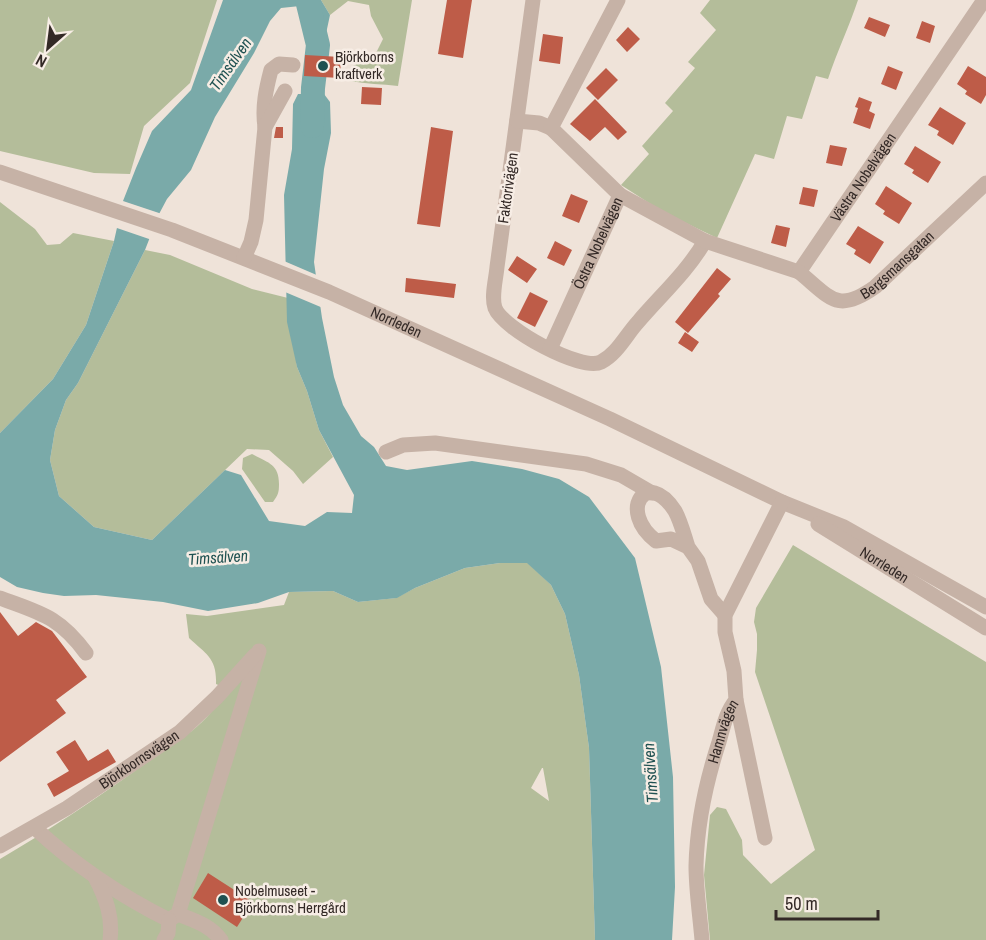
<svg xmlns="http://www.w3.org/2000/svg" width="986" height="940" font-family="'Archivo Narrow',sans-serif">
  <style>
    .green { fill: #b4bd9a; fill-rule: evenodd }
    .water { fill: #7aaaa9 }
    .pier { fill: #efe3d9 }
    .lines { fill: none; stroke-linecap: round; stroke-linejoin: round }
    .river { stroke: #7aaaa9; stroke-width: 24 }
    .building { fill: #be5c48 }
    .minor { stroke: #c6b2a6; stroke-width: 15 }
    .poi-dot { fill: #1f5151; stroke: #f7ede5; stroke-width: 2 }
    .labels { text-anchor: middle; stroke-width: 5; stroke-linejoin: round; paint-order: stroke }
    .poi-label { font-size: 15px; fill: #332926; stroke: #f7ede5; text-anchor: start }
    .street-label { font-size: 15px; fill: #332926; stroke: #f7ede5 }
    .water-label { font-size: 16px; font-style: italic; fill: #1f5151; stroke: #f7ede5 }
  </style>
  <rect width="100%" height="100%" fill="#efe3d9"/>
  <!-- green -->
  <path class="green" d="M0,0H217L190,83L144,126L130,174L94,173L0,151Z
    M321,0H412L398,86C382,84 366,84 350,81L353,66L375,55L383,39L371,16L369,5L348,1L330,15Z
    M710,0H858C849,27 837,52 828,79L816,76L802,119L787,116L774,159L755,154L717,238L663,212L621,185L649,154L642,146L673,111L665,103L695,68L688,62L716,30L700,13Z
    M0,202L35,229L47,245L60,244L73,233L114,241L86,325L53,379L0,433Z
    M145,250L170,255L252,289L288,298L297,367L307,391L319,430L333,457L303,484L293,471L269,450L247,449L152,540L94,527L59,496L50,460L55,430L66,400L78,383Z
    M252,454C268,463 279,464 279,484C279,493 278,495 273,502H265L242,469L243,458Z
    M793,545L986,662V940H710L704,875L710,815L717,807L726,809L742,840L743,855L771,884L815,850L755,672L757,650V634L754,622L756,608Z
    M527,562L551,585L565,614L579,675L589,748L595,940H0V859C48,831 94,800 139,768C171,746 209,725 227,689L216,684C217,658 206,654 189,638L186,614L207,616L284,605L289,592L333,591L358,602L396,598L415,588L465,568L500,563ZM542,768H543L549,801L531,788Z"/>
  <!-- water -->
  <path class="water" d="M223,0H321L330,15L324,43L313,41L309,25H302L300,6L281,8L270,21L254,53L215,117L191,170L167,199L159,214L145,250L78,383L66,400L55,430L50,460L59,496L94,527L152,540L225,470L241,475L269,521L305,526L327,512L352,513L354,495L319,430L307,391L297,367L287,322L284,195L292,149L293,104L298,94H324L330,102L331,133L324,169L314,262L322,318L334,377L343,405L361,436L374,447L386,466L407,470L472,461L522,469L559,479L589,497L635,558L661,667L673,777L675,887L672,940H595L589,748L579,675L565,614L551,585L527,563H500L465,568L415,588L397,598L358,602L333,591L289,592L258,603L208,611L163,602L96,595L64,596L43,593L17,587L0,577V433L53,379L86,325L114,241L123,201L136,168L152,131L191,90Z"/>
  <!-- pier -->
  <path class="pier" d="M120,200L162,214L152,240L114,227Z
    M284,261L319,276L323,308L285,292Z"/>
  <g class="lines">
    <!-- river -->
    <path class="river" d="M307,0L318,45L313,88L312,126"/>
  </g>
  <!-- building -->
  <path class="building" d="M447,0H472L463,58L438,54Z
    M869,17L890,25L885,37L864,28Z
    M922,21L935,26L930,43L916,38Z
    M628,27L640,39L627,52L616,40Z
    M543,34L563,37L560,64L539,61Z
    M305,55L341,57L340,78L304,76Z
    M888,66L903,72L896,90L881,84Z
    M968,66L986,77V95L981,104L965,94L967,91L957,84Z
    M606,68L618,80L598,100L586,88Z
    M362,87L382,88L381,105L361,104Z
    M859,97L872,102L869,111L875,114L870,129L853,123L858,108L855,107Z
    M595,99L627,132L618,140L605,127L590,141L570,124Z
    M940,107L966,123L953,145L937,135L939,131L928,125Z
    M276,127H283V138H274Z
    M431,127L453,131L440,227L417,224Z
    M830,145L847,148L842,166L826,163Z
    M915,146L941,162L928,183L912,173L914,170L904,164Z
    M886,186L912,203L899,224L883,214L885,211L875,204Z
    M803,187L818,190L814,207L799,204Z
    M571,194L588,201L579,223L562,216Z
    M776,225L790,228L786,247L771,243Z
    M858,226L884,242L870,264L854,254L856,250L846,244Z
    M555,241L572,250L564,266L547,258Z
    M517,256L537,269L527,283L508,270Z
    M717,268L731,279L718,294L720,296L688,333L675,322Z
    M406,278L456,284L454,298L405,292Z
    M530,292L548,301L535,327L517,318Z
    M685,332L699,342L692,352L678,343Z
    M0,612L18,636L36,622L52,631L87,677L56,700L66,713L0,762Z
    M75,740L88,761L108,749L116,762L54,797L47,784L69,771L56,752Z
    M208,873L253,902L237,927L193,898Z"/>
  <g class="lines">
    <!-- minor -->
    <g class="minor">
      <path d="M533,0L497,267C496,279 491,297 495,308C503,329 582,372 601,362C617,354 626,335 638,322C661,295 687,272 705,241"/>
      <path d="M517,121L539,123L551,128"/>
      <path d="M265,127C262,107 266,89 271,70L279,64L293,65"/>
      <path id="s1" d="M0,172L172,230L329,292L610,419L782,502L844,527L986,607"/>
      <path id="s2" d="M620,195L705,241L799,272L984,0"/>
      <path d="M244,258L251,242L256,220L265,127L285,91"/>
      <path id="s3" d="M799,272C831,298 837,314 875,287L986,183"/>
      <path id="s4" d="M550,349L620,195L551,128L618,0"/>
      <path d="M386,452L403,445L435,443L586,464L621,475L652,493"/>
      <path id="s5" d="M818,524L986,628"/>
      <path d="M688,547C684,535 681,522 675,511C647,467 617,511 656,541L671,539L688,547L698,561L711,599L725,615"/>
      <path d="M0,598C40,613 59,616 86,653"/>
      <path d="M736,700L765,838"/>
      <path d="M35,828C72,863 122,897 169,920L178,914L259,651"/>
      <path id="s6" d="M0,846L67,808L180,732L217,697L255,655"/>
      <path d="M95,877C106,898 113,917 110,940"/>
      <path d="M178,914C195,921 210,925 221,940"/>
      <path d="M164,940L168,933L169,920"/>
      <path id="s7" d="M702,940C700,916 696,890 696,866C697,824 706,782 719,742C723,728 726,712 736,700L734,671L725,632V615L782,502"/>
    </g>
  </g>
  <!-- markers -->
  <g class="poi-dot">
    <circle cx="323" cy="66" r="6"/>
    <circle cx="223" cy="900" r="6"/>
  </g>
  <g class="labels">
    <!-- poi labels -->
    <g class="poi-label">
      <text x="335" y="62">Björkborns<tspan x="335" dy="17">kraftverk</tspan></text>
      <text x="235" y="896">Nobelmuseet -<tspan x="235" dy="17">Björkborns Herrgård</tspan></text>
    </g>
    <!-- street labels -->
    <g class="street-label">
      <text dy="5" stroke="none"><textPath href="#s2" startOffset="310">Västra Nobelvägen</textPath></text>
      <text transform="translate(508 188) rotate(-82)" y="5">Faktorivägen</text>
      <text dy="5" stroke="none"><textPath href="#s4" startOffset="116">Östra Nobelvägen</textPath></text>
      <text dy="5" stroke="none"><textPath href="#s3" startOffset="120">Bergsmansgatan</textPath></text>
      <text dy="5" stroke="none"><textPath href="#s1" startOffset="424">Norrleden</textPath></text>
      <text dy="5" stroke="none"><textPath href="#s5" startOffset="78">Norrleden</textPath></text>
      <text dy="5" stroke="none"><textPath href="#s7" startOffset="212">Hamnvägen</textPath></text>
      <text dy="5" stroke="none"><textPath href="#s6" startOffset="164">Björkbornsvägen</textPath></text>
    </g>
    <!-- water labels -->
    <g class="water-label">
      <text transform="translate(230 64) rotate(-55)" y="6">Timsälven</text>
      <text transform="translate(218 557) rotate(-4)" y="6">Timsälven</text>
      <text transform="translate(650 773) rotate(-94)" y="6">Timsälven</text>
    </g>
  </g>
  <!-- north arrow -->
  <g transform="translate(48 48) rotate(208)" stroke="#f7ede5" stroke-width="4.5" paint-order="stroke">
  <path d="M0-4.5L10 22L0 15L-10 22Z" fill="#332926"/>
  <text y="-9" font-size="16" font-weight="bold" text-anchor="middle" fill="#332926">N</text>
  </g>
  <!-- scale -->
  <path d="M776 910v9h102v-9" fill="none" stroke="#332926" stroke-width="3"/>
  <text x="785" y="910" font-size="18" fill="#332926" stroke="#f7ede5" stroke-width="4.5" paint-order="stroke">50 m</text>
</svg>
